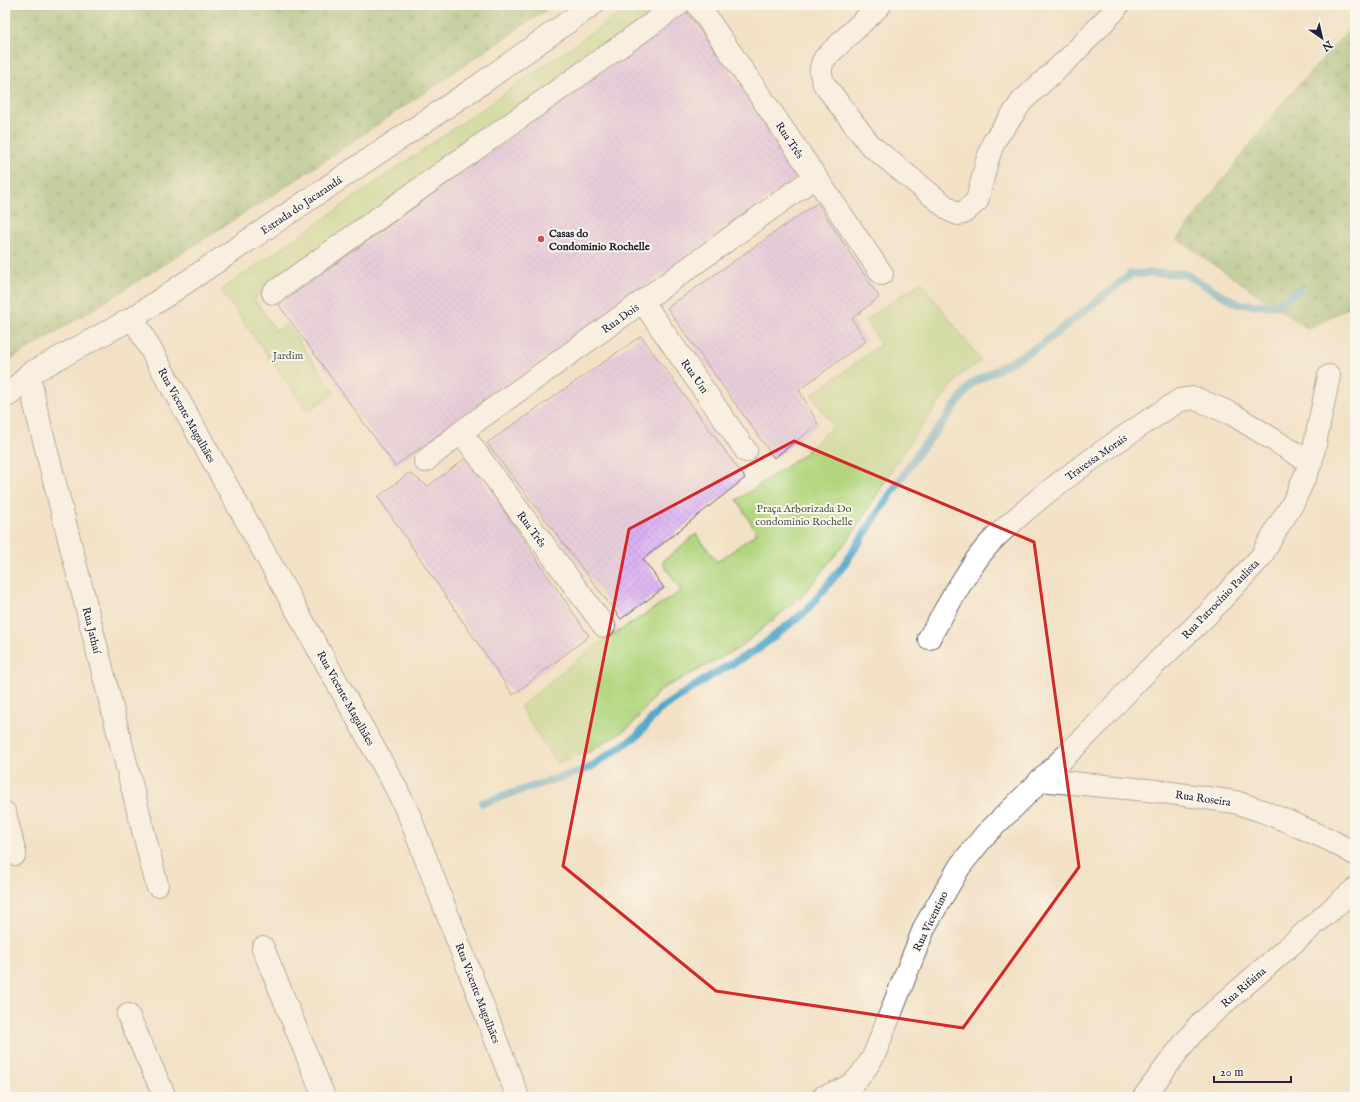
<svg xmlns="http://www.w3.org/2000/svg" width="1360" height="1102" font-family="'IM FELL English',serif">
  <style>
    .green { fill: #b2d67f; stroke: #6a7c5d }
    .forest { fill: url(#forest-firs); stroke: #586c54 }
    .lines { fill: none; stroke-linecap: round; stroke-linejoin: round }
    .stream { stroke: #4da5ca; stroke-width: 8 }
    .building { fill: url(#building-cross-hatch) }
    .minor-casing { stroke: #6b656c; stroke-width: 24 }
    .tertiary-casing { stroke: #6b656c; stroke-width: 24 }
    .minor { stroke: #fff; stroke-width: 22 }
    .tertiary { stroke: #fff; stroke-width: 22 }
    .marked { fill: none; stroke: #d62828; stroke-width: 3; stroke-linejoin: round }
    .poi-dot { fill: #d1495b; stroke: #fbf7ec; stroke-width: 1.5 }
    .labels { text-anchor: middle; stroke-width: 4; stroke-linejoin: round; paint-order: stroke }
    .street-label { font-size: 11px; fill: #22223b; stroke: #fbf7ec }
    .poi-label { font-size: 11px; font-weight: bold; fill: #22223b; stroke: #fbf7ec; text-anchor: start }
    .park-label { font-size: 11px; fill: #4d584f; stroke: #fbf7ec }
  </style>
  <defs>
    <pattern id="forest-firs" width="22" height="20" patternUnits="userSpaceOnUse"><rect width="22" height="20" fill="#8db76e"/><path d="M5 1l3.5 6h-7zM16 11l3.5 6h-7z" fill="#73945c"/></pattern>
    <pattern id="building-cross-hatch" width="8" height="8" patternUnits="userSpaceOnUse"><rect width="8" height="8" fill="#dab1f3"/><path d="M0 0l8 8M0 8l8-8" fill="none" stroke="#bb98d1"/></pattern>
  </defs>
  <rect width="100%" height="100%" fill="#fbf7ec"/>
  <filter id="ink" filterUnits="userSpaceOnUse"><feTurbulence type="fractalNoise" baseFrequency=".025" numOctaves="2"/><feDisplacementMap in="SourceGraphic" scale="8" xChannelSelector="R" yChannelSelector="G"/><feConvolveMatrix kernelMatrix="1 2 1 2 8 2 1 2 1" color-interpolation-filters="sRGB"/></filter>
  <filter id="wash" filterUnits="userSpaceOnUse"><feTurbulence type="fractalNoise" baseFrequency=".012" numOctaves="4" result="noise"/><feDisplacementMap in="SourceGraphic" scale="16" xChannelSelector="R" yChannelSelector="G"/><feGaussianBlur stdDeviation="0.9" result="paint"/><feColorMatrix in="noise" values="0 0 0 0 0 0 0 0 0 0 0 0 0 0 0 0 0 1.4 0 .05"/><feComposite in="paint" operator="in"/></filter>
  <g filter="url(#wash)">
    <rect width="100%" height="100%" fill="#f3e1c6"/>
    <!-- green -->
    <path class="green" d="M632,5H665L254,298L276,331L287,324L335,393L307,411L221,290Z
      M921,282L981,361L960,375L912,439L850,537L802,596L739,648L660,690L630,727L589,752L557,763L520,707L559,674L599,644L681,591L662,562L696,534L717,562L757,533L737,500L803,455L833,426L812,395L881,344L866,320Z"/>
    <!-- forest -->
    <path class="forest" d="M5,5H553L296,180L113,297L5,363Z
      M1355,23V304L1308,329L1177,239L1284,101Z"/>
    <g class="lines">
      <!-- stream -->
      <path class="stream" d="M482,803L589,768L637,736L660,709L712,675L758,649L806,611L843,566L918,453L939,428L971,384L1041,345L1131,274L1183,273L1238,304L1276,306L1299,290"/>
    </g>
    <g id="blocks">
      <!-- building -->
      <path class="building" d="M686,11L803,173L395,466L279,305Z
        M817,203L879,297L852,319L866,341L799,390L818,424L774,458L667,308Z
        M641,336L745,478L643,559L664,588L621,619L487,443Z
        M467,457L589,636L513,695L378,497L409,473L428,486Z"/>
    </g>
  </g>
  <g filter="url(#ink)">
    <use href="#blocks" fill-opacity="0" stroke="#6b656c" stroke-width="1"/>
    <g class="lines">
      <defs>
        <path id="minor" d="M698,5L882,274
          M880,5L825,58C819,68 820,73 824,84L870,145L951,211L958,214L963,213L977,201L987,161L994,141L1023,100L1071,56L1114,11L1118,5
          M273,293L678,5
          M643,302L746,451
          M133,318L395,786L409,815L518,1097
          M29,374L35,405L157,885
          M461,432L604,626
          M425,461L461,432L815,177
          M929,638C947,608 966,570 989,544C1003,529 1019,516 1034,503C1080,465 1130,432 1180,400L1194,398L1232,414L1311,463
          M1040,780L1157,791L1235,802L1262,811L1289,822L1330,840L1355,854
          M5,813L15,854
          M263,948L324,1097
          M128,1015L165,1097
          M823,1097C852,1088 858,1082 874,1055L925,926L960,866L985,835L1091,731L1137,681L1206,616L1261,557L1277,528L1292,505L1311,463L1329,376
          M1144,1097L1175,1055L1199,1025L1355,889"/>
        <path id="tertiary" d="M5,396L9,395L29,374L133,318L482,83L592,5"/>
      </defs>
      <!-- minor casing -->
      <use href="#minor" class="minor-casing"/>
      <!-- tertiary casing -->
      <use href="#tertiary" class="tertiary-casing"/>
      <!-- minor -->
      <use href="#minor" class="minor"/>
      <!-- tertiary -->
      <use href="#tertiary" class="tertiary"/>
    </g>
  </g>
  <!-- marked area -->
  <path d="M0 0H1360V1102H0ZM794,441L1034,542L1079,867L963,1028L716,991L563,866L629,529Z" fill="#f3e1c6" fill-opacity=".55" fill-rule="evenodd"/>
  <path class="marked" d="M794,441L1034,542L1079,867L963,1028L716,991L563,866L629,529Z"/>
  <!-- markers -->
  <circle class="poi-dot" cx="541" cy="239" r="4"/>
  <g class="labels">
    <!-- street labels -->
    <g class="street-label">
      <text transform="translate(790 140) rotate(56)" y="4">Rua Três</text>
      <text transform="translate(301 205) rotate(-34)" y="4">Estrada do Jacarandá</text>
      <text transform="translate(620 318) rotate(-36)" y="4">Rua Dois</text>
      <text transform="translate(695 376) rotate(55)" y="4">Rua Um</text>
      <text transform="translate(187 415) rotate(61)" y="4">Rua Vicente Magalhães</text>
      <text transform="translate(1096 457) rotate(-35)" y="4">Travessa Morais</text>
      <text transform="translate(532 529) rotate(54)" y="4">Rua Três</text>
      <text transform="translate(1220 599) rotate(-46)" y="4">Rua Patrocínio Paulista</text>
      <text transform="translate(92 630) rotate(76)" y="4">Rua Jathaí</text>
      <text transform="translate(346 698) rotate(61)" y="4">Rua Vicente Magalhães</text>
      <text transform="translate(1203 798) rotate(8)" y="4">Rua Roseira</text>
      <text transform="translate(930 921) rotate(-64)" y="4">Rua Vicentino</text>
      <text transform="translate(1243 987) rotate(-41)" y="4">Rua Rifaina</text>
      <text transform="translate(478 993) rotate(69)" y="4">Rua Vicente Magalhães</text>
    </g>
    <!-- poi labels -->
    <g class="poi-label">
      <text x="549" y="237">Casas do<tspan x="549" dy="13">Condominio Rochelle</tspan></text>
    </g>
    <!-- park labels -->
    <g class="park-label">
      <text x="288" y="359">Jardim</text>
      <text x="804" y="512">Praça Arborizada Do<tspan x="804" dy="13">condominio Rochelle</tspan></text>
    </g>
  </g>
  <!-- margin -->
  <rect width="1360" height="1102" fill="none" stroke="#fbf7ec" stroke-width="20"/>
  <!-- north arrow -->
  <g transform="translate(1322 38) rotate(146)" stroke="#fbf7ec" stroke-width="3" paint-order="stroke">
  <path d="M0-3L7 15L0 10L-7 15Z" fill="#22223b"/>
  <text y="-6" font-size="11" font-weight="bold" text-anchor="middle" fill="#22223b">N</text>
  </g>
  <!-- scale -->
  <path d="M1214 1076v6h77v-6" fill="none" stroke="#22223b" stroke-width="2"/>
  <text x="1220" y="1076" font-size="12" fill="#22223b" stroke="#fbf7ec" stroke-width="3" paint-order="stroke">20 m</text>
</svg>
